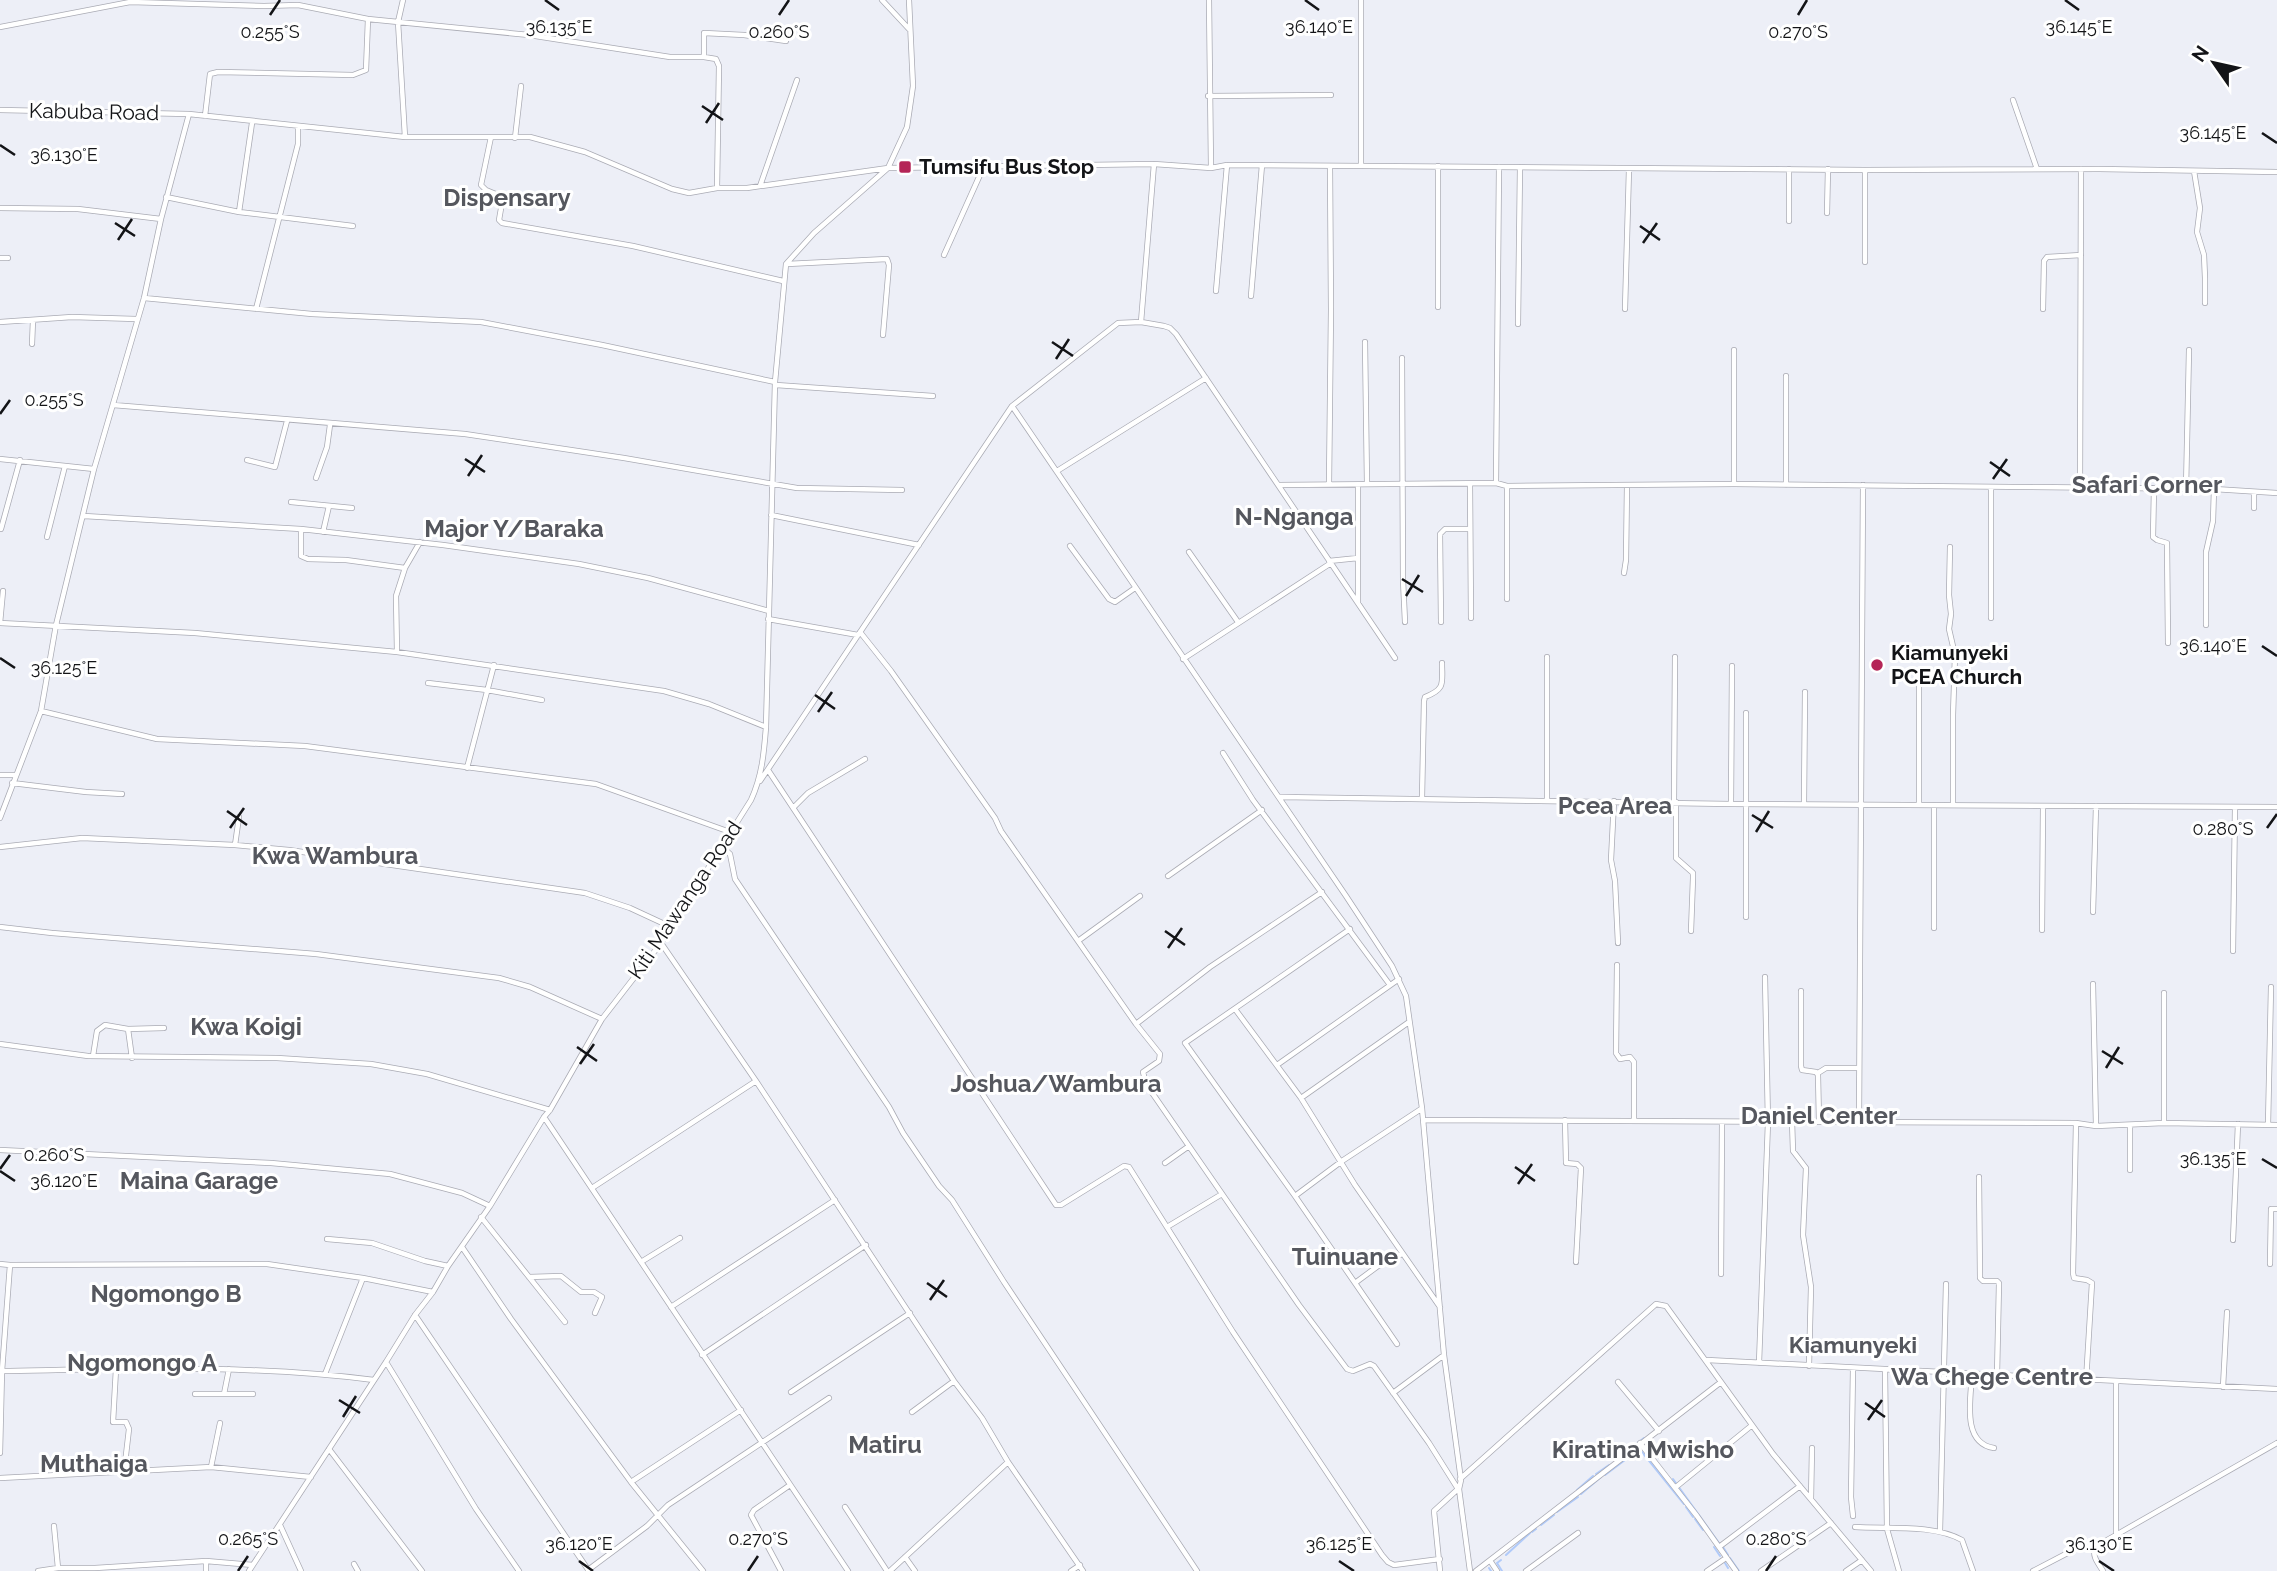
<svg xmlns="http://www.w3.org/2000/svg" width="2277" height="1571" font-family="Raleway,sans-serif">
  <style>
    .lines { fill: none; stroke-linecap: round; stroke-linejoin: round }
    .stream { stroke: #b0caf9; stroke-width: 2 }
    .minor-casing { stroke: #aaabb4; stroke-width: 6 }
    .minor { stroke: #fff; stroke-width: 4.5 }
    .ticks { fill: none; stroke: #131417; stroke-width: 2.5 }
    .poi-dot { fill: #b42557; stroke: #fff; stroke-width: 2.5 }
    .labels { text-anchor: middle; stroke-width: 6; stroke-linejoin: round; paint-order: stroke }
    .street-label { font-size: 21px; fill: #131417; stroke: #fff }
    .poi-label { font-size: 21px; font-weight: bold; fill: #131417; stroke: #fff; text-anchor: start }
    .neighbourhood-label { font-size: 23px; font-weight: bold; fill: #55575e; stroke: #fff }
    .quarter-label { font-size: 24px; font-weight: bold; fill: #55575e; stroke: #fff }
    .ticks-label { font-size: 18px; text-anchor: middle; fill: #131417; stroke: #fff; stroke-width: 6; stroke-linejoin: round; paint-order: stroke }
  </style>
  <rect width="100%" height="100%" fill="#edeff7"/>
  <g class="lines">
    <!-- stream -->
    <path class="stream" d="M1642,1452L1684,1504
      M1617,1459L1644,1438
      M1596,1474L1609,1465
      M1605,1475L1637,1451
      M1673,1479L1719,1543
      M1577,1490L1593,1476
      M1581,1494L1601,1477
      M1686,1507L1693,1517
      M1557,1512L1578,1497
      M1695,1519L1703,1530
      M1541,1525L1554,1515
      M1532,1532L1536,1529
      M1714,1547L1720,1556
      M1723,1547L1728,1555
      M1506,1555L1530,1533
      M1730,1558L1739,1571
      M1501,1560L1497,1563L1502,1571
      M1725,1563L1728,1568
      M1489,1568L1491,1571"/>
    <defs>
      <path id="minor" d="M882,0L909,29
        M1209,0L1211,168
        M1361,0V166
        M0,27L130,2L264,6L298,5L368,19L529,35L670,57H704
        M1208,96L1331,95
        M2013,100L2037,169
        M0,110L189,114
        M205,116L210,74L218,72L353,75L366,70L368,19
        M405,137H530L585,152L672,189L689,193L717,188H747L888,168L1154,164L1211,168L1227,165L1865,170L2099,169L2277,172
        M491,137L481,185L486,190L503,197L499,220L502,223L633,246L783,281
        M515,138L521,86
        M1438,166V307
        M1789,169V221
        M2194,171L2200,208L2197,232L2204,255L2205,278V303
        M760,186L797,80
        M717,188L719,66L716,59L704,57V33L744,35L786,41
        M166,197L239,212L353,226
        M0,208L78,209L161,219
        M239,212L252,123
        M1827,213L1828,169
        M944,255L984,166
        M0,258H8
        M1865,262V170
        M787,264L887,259L889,265L883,335
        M1216,291L1227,165
        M1251,296L1262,165
        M144,298L312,314L481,322L602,345L775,382
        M256,309L298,144V127
        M1625,309L1629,169
        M2043,309L2044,261L2047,257L2081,255
        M0,322L72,317L136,319
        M1141,322L1154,164
        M1518,324L1520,167
        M1365,342L1367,484
        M32,344L33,320
        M1734,350V484
        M1402,358L1403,580L1405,622
        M776,385L933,396
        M113,405L465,434L624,458L797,488L902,490
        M1012,406L1346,896L1392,966L1406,996L1422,1108L1444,1355L1461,1480L1459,1489L1470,1571
        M0,459L94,469
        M247,460L275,467L287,421
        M1057,471L1206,378
        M316,478L327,447L330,425
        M1496,483L1499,167
        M1329,484L1331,310L1330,166
        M1470,484L1471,618
        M1279,485L1496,483L1507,486L1734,484L2214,489L2277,493
        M1786,485V376
        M1507,486V599
        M1991,487V618
        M2080,488L2081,169
        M2154,488L2153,537L2157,540L2167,543L2168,643
        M2186,489L2189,350
        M291,502L352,508
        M2254,508V492
        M771,515L919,545
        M84,516L301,529L443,545L579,564L648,578L769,611
        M1,529L20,460
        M301,529V556L308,559L346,560L405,568L420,542
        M323,532L329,506
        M47,537L65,466
        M1070,546L1109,599L1115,602L1135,588
        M1950,547L1949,595L1951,614L1949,629L1955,655L1953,715V804
        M1189,552L1238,622
        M1329,561L1358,558
        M1624,573L1626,560L1627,485
        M1358,603V485
        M768,619L858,635
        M1441,622L1440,534L1445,529H1470
        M0,623L195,633L397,652L664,691L709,704L766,727
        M0,623L3,591
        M2206,625V552L2213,521L2214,489
        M860,632L891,671L995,818L1001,831L1136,1024L1160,1054L1159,1061L1143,1072L1146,1084L1299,1305L1347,1369L1353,1371L1370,1364L1374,1366L1429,1443L1458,1489
        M397,652L396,596L405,568
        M1547,657V801
        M1183,659L1331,563
        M428,683L487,690L542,700
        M41,711L157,739L305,746L596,784L730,832
        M1223,753L1253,800L1390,985
        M467,768L494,665
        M768,770L1056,1205H1061L1124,1166L1129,1167L1233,1332L1382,1555L1388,1562L1394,1565L1440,1559
        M0,775H15
        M760,781L1012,406L1118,323L1141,322L1164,326L1170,328L1176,334L1395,658
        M12,783L86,792L122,794
        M1280,797L1731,804L2277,807
        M1422,798L1424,701L1425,697C1446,689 1442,683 1442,663
        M1614,801L1611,860L1615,881L1618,943
        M1674,802L1675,657
        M1676,802V858L1693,873V878L1691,931
        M1804,803L1805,692
        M1731,804L1732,666
        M1919,804V679
        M793,808L808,793L865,759
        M0,818L41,711L56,625L94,469L144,298L161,219L189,114L405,137L398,22L403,0
        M235,845L289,850L585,893L630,908L671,927
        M0,847L82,838L235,845L239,817
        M722,847L730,854L735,879L889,1107L903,1133L939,1186L952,1200L1004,1282L1197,1571
        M1168,876L1262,810
        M2093,912L2096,806
        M1746,917V713
        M0,927L52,933L316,954L499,978L530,987L602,1019
        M1934,928V805
        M2042,930L2043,806
        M1078,941L1140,896
        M661,943L756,1081L954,1381L982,1418L1008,1462L1083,1571
        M2233,951L2235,808
        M1617,965L1616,1053L1620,1059L1630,1057L1634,1062V1120
        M2093,984L2096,1126
        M1801,991V1066L1802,1070L1816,1072L1818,1075L1819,1121
        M1235,1009L1301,1098L1355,1185L1440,1307
        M1136,1024L1210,967L1322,892
        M128,1029L132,1058
        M0,1044L88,1056L277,1058L371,1064L427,1074L550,1110
        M93,1056L97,1031L105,1025L128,1029L164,1028
        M1277,1065L1399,979
        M1818,1073L1826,1068H1859
        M1301,1098L1409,1022
        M544,1117L848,1571
        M1423,1120L2076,1123L2096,1126L2164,1123L2277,1125
        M1565,1120L1566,1163L1577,1164L1581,1168L1576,1262
        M1792,1121L1793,1151L1806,1168L1803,1235L1811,1287L1809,1366
        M1859,1121L1863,485
        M2076,1123L2073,1273L2074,1278L2087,1280L2092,1283L2086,1381
        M2164,1123V993
        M2268,1125L2271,987
        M0,1150L271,1163L390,1174L462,1193L490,1206
        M1165,1163L1189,1146
        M2130,1170V1125
        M1979,1177L1980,1278L1983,1281H1997L1999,1283L1997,1375
        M592,1188L756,1081
        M1295,1196L1185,1043L1350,929
        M481,1217L565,1322
        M1167,1227L1222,1194
        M327,1239L372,1243L425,1261L448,1266
        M2233,1240L2238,1124
        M462,1247L511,1319L631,1482L703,1571
        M1402,1254L1378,1266L1355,1283L1295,1196L1342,1161L1421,1109
        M641,1262L680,1238
        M0,1264L10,1265
        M2270,1264L2271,1209H2277
        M1721,1274L1722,1122
        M529,1277L561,1276L581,1292H594L602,1297L595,1313
        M1355,1283L1397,1344
        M671,1307L835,1200
        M415,1315L589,1571
        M702,1355L866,1245
        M1707,1360L2277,1389
        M386,1362L476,1509L519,1571
        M1759,1363L1768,1122L1765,977
        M116,1369L113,1422H126L129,1429L124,1472
        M1885,1370L1887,1529L1899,1571
        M1,1371C125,1369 250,1364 374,1380
        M325,1374L363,1278
        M1972,1374C1971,1398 1961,1443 1994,1448
        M2116,1381V1533
        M1618,1382L1659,1431
        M1721,1382L1773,1454L1871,1571
        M2223,1387L2227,1312
        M791,1392L910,1313
        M1393,1393L1444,1355
        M195,1394H253
        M224,1394L229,1369
        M912,1412L954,1381
        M1640,1443L1697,1516L1736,1571
        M329,1449L422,1571
        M0,1453L2,1371L10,1265L267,1264L363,1278L433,1292
        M211,1467L220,1423
        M0,1478L211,1467L311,1477
        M1460,1479L1656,1304L1666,1306L1721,1382L1476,1571
        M631,1482L741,1410
        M1676,1487L1751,1426
        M1811,1499L1812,1448
        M845,1507L887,1571
        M1853,1516L1851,1497L1853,1368
        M280,1525L301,1571
        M54,1526L58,1568
        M1855,1527C1887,1529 1934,1524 1962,1540L1973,1571
        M1940,1531L1946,1284
        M1719,1547L1800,1486
        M905,1557L915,1571
        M1491,1562L1497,1571
        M354,1564L358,1571
        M588,1570L647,1526L668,1505L829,1398
        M38,1571L58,1568H95L206,1561L253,1565
        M206,1571V1561
        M249,1571L386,1362L415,1315L433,1292L448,1266L490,1206L544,1117L550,1110L602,1019L661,943L751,800C762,776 764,753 766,727L775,382L786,264L814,233L888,168L907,127L913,86L909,0
        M781,1571L751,1515L754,1510L790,1485
        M890,1571L1008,1462
        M1071,1571L1080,1565
        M1440,1571L1434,1511L1458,1489
        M1526,1571L1578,1533
        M1707,1571L1726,1558
        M1761,1571L1831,1523
        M1846,1571L1862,1560
        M2033,1571L2081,1546L2095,1547
        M2103,1571C2098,1563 2092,1557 2095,1547L2277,1443"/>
    </defs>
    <!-- minor casing -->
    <use href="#minor" class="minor-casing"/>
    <!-- minor -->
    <use href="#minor" class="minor"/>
  </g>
  <!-- ticks -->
  <path class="ticks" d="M545,0L559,10M1305,0L1319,10M2065,0L2079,10M270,15L280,0M779,15L789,0M1798,15L1807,0M702,106L723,120M706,123L719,103M2262,133L2277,143M0,145L15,155M115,223L135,236M1640,226L1660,240M118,240L132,219M1643,243L1657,223M1052,342L1073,356M1056,359L1069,339M0,414L10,400M465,459L485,472M1990,462L2010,476M468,476L482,455M1993,479L2007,459M1402,579L1423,592M1406,596L1419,575M2262,646L2277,656M0,658L15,668M815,695L835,709M818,712L832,692M227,811L247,825M1752,815L1773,828M230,828L244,808M2267,828L2277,814M1756,832L1769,811M1165,931L1185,945M1168,948L1182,928M577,1047L597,1061M2102,1051L2123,1064M580,1064L594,1044M2106,1068L2119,1047M2262,1159L2277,1168M1515,1167L1535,1181M0,1169L10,1155M0,1171L15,1181M1518,1184L1532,1164M927,1283L947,1297M930,1300L944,1280M339,1400L360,1413M1865,1403L1885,1417M343,1417L356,1396M1868,1420L1882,1400M579,1561L593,1571M1339,1561L1354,1571M2099,1561L2114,1571M238,1571L248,1556M748,1571L758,1556M1766,1571L1776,1556"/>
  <!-- markers -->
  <g class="poi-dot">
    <rect x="898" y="160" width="14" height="14" rx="3.5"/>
    <circle cx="1877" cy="665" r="7"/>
  </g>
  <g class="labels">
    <!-- street labels -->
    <g class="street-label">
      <text transform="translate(94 112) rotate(1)" y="7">Kabuba Road</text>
      <text transform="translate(685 900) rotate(-56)" y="7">Kiti Mawanga Road</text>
    </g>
    <!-- poi labels -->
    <g class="poi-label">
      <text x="919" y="174">Tumsifu Bus Stop</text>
      <text x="1891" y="660">Kiamunyeki<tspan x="1891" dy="24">PCEA Church</tspan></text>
    </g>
    <!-- neighbourhood labels -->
    <g class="neighbourhood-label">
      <text x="1853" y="1353">Kiamunyeki</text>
    </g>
    <!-- quarter labels -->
    <g class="quarter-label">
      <text x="507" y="206">Dispensary</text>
      <text x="2147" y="493">Safari Corner</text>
      <text x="1294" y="525">N-Nganga</text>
      <text x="514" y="537">Major Y/Baraka</text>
      <text x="1615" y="814">Pcea Area</text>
      <text x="335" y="864">Kwa Wambura</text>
      <text x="246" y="1035">Kwa Koigi</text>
      <text x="1056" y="1092">Joshua/Wambura</text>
      <text x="1819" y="1124">Daniel Center</text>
      <text x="199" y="1189">Maina Garage</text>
      <text x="1345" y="1265">Tuinuane</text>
      <text x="166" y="1302">Ngomongo B</text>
      <text x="142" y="1371">Ngomongo A</text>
      <text x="1992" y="1385">Wa Chege Centre</text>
      <text x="885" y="1453">Matiru</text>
      <text x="1643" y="1458">Kiratina Mwisho</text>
      <text x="94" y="1472">Muthaiga</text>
    </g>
  </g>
  <g class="ticks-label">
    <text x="559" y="33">36.135°E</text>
    <text x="1319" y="33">36.140°E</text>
    <text x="2079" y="33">36.145°E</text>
    <text x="270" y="38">0.255°S</text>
    <text x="779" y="38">0.260°S</text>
    <text x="1798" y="38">0.270°S</text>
    <text x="2213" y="139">36.145°E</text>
    <text x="64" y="161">36.130°E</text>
    <text x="54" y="406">0.255°S</text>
    <text x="2213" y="652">36.140°E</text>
    <text x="64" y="674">36.125°E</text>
    <text x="2223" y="835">0.280°S</text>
    <text x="54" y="1161">0.260°S</text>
    <text x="2213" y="1165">36.135°E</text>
    <text x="64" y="1187">36.120°E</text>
    <text x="248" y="1545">0.265°S</text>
    <text x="758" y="1545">0.270°S</text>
    <text x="1776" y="1545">0.280°S</text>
    <text x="579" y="1550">36.120°E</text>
    <text x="1339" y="1550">36.125°E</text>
    <text x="2099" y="1550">36.130°E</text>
  </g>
  <!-- north arrow -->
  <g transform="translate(2214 63) rotate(304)" stroke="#ffffff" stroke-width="5" paint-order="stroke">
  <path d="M0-5L12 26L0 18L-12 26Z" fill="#131417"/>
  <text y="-10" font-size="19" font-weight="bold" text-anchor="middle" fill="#131417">N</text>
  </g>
</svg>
